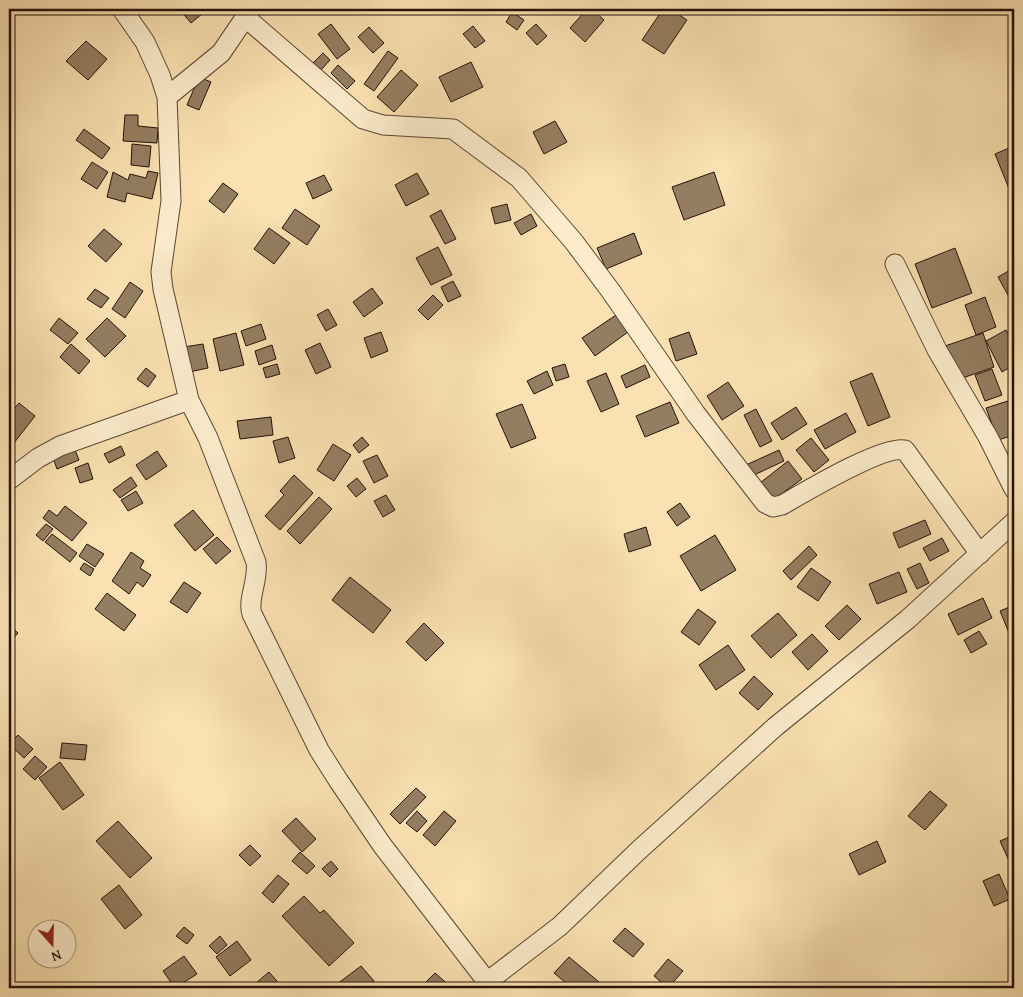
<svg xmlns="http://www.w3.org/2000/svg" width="1023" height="997" font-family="'Gentium Book Plus',serif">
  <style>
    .building { fill: #947e61; stroke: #25130a }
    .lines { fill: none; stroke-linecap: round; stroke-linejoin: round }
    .minor-casing { stroke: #5a4634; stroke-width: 21 }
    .minor { stroke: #fceccc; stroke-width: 19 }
  </style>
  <rect width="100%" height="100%" fill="#fbe1b1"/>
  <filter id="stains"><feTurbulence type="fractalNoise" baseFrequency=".004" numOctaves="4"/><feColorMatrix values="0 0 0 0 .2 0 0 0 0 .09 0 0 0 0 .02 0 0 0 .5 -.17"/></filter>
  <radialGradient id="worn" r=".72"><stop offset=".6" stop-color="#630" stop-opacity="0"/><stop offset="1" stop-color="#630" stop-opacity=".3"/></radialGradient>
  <!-- building -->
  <path class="building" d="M179,9H208L191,23Z
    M587,9H592L604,20L585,42L570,28Z
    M663,9H670L687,20L664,54L642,40Z
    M512,12L524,20L517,30L506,22Z
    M331,24L350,49L337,59L318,34Z
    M536,24L547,36L537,45L526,33Z
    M473,26L485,41L475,48L463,34Z
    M369,27L384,43L373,53L358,37Z
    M86,41L107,59L88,80L66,61Z
    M388,51L398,58L374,91L364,84Z
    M323,53L330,60L321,70L313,63Z
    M471,62L483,87L451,102L439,77Z
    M338,65L355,81L347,89L331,73Z
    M401,70L418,85L394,112L377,97Z
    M199,77L211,82L199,110L187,105Z
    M125,115H138V126L158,128L157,143L123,141Z
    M555,121L567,142L544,154L533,132Z
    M84,129L110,148L102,159L76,140Z
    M132,144L151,146L149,167L131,165Z
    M1014,146V189L1010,191L995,154Z
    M92,162L108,172L97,189L81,179Z
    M148,171L158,173L152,199L127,193L125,202L107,197L113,172L128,180L130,174L146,178Z
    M714,172L725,205L684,220L672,187Z
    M417,173L429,194L406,206L395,185Z
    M324,175L332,190L313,199L306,183Z
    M223,183L238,194L224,213L209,201Z
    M507,204L511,220L495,224L491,208Z
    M295,209L320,226L307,245L282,228Z
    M441,210L456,239L445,244L430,216Z
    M531,214L537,226L521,235L514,223Z
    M269,228L290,243L274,264L254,249Z
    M104,229L122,244L106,262L88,246Z
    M634,233L642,254L606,269L597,248Z
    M438,247L452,275L431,285L416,258Z
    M955,248L972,293L932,308L915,264Z
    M1014,268V306L998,277Z
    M453,281L461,296L448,302L441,287Z
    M130,282L143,291L125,318L112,309Z
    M372,288L383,303L364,317L353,302Z
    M95,289L109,298L101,308L87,299Z
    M433,295L443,305L428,320L418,310Z
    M985,297L996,327L976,335L965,305Z
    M328,309L337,325L326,331L317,315Z
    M616,315L628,332L595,356L582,338Z
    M59,318L78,333L68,344L50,330Z
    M107,318L126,336L105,357L86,339Z
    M261,324L266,339L246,346L241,331Z
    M1006,330L1014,345V365L1002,372L986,341Z
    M381,332L388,351L371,358L364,338Z
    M689,332L697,354L676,361L669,339Z
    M236,333L244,365L220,371L213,339Z
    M983,333L994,367L957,380L945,346Z
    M320,343L331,367L316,374L305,350Z
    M71,344L90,361L79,374L60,357Z
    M203,344L208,368L189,372L184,347Z
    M272,345L276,359L259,365L255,351Z
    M277,364L280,374L266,378L263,368Z
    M565,364L569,377L556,381L552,368Z
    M645,365L650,377L626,388L621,376Z
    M146,368L156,376L148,387L137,379Z
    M992,369L1002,395L985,401L975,375Z
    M547,371L553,385L534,394L527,381Z
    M606,373L619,404L601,412L587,381Z
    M872,373L890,417L868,426L850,382Z
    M728,382L744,406L722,420L707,396Z
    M1014,399V435L998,440L986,408Z
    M670,402L679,423L645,437L636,416Z
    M19,403L35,416L14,443L9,439V415Z
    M522,404L536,438L511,448L496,414Z
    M796,407L807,424L782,440L771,423Z
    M756,409L772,441L760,447L744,415Z
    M846,413L856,432L825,449L814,430Z
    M271,417L273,435L240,439L237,421Z
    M288,437L295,458L279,463L273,441Z
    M362,437L369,445L359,453L353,445Z
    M811,438L829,460L814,472L796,450Z
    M333,444L351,455L334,481L317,470Z
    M121,446L125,455L109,463L104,454Z
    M75,450L79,460L57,469L53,458Z
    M779,450L784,461L752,476L746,465Z
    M157,451L167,466L146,480L136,465Z
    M377,455L388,476L374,483L363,461Z
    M788,461L802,479L773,500L760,483Z
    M88,463L93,479L80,483L75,468Z
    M294,475L313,493L280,530L265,516L284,495L280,491Z
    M131,477L137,486L120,498L113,490Z
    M357,478L366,489L356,497L347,486Z
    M136,491L143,503L128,511L121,500Z
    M386,495L395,510L383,517L374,501Z
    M319,497L332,509L300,544L287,531Z
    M680,503L690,517L677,526L667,512Z
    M65,506L87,523L72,541L43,518L49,510L57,516Z
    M193,510L214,535L195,551L174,525Z
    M925,520L931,534L899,548L893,533Z
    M46,524L53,529L43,541L36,535Z
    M646,527L651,545L629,552L624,534Z
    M52,534L77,553L70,562L45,542Z
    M715,535L736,570L701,591L680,556Z
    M217,537L231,551L216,564L203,549Z
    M942,538L949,551L930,561L923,548Z
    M87,544L104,554L95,567L79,556Z
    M809,546L817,555L791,580L783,571Z
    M131,552L144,561L140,568L151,575L143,587L137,582L129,594L112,581Z
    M84,563L94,569L90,576L80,569Z
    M920,563L929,583L917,589L907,569Z
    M811,568L831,582L818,601L797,587Z
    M899,572L907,592L877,604L869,584Z
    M350,577L391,610L373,633L332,600Z
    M184,582L201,593L187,613L170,602Z
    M107,593L136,615L124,631L95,609Z
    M983,598L992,618L958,635L948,614Z
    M847,605L861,619L839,640L825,626Z
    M1014,605V645L1000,611Z
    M698,609L716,622L699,645L681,632Z
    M778,613L797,635L771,658L751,636Z
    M424,623L444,643L426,661L406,642Z
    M9,625L18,633L11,641L9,639Z
    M979,631L987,644L971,653L964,640Z
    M812,634L828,651L808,670L792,652Z
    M728,645L745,670L716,690L699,665Z
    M754,676L773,694L758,710L739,693Z
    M18,735L33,749L24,758L9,744Z
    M62,743L87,745L85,760L60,758Z
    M35,756L47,767L35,780L23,769Z
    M60,762L84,795L63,810L39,778Z
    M416,788L426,797L400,824L390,814Z
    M930,791L947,805L925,830L908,816Z
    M417,811L427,821L417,832L406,823Z
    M444,811L456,821L435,846L423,835Z
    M296,818L316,839L302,852L282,831Z
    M118,821L152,858L130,878L96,841Z
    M1014,835V862L1010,863L1000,841Z
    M877,841L886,862L859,875L849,854Z
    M250,845L261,856L250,866L239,855Z
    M300,852L315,866L307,874L292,861Z
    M331,861L338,869L330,877L322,869Z
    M999,874L1010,899L994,906L983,881Z
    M278,875L289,884L273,903L262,893Z
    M119,885L142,915L125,929L101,899Z
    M304,896L320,913L324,910L354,943L329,966L282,916Z
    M184,927L194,935L187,944L176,936Z
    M625,928L644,944L633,957L613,941Z
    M220,936L227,945L217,954L209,946Z
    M237,941L251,960L230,976L216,957Z
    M184,956L197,974L175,988L163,971Z
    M569,957L599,982L593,988H572L554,973Z
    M668,959L683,971L668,988L654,976Z
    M361,966L374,981L365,988H341L337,984Z
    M269,972L283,988H250Z
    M435,973L452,988H420Z"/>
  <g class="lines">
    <defs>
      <path id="minor" d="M122,9L145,42L160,75L167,97L171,201L161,272L163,289L189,400L208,438L256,562C259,580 247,599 252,614L319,750L338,780L382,845L492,988
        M245,17L363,119L383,125L453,129L519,178L574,242L610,290L696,414L765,503L773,507L782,505C805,492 883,445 905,450L980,554
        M167,97L221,53L251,9
        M895,264L937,350L988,437L1014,489
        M9,480L38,458L60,446L189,400
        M487,982L560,926L639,850L775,727L908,619L1014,522"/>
    </defs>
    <!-- minor casing -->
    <use href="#minor" class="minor-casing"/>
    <!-- minor -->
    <use href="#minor" class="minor"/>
  </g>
  <!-- margin -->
  <rect width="1023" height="997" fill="none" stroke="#fbe1b1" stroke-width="30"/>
  <rect x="10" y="10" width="1003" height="977" fill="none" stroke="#25130a" stroke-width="2.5"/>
  <rect x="15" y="15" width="993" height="967" fill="none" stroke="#25130a"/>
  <!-- north arrow -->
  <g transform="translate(52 944) rotate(160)"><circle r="24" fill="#fceccc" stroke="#a6957e"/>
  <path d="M0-4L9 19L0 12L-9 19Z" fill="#8f2418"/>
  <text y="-8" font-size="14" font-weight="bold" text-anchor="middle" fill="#25130a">N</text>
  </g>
  <rect width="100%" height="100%" filter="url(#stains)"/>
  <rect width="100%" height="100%" fill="url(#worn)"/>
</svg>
